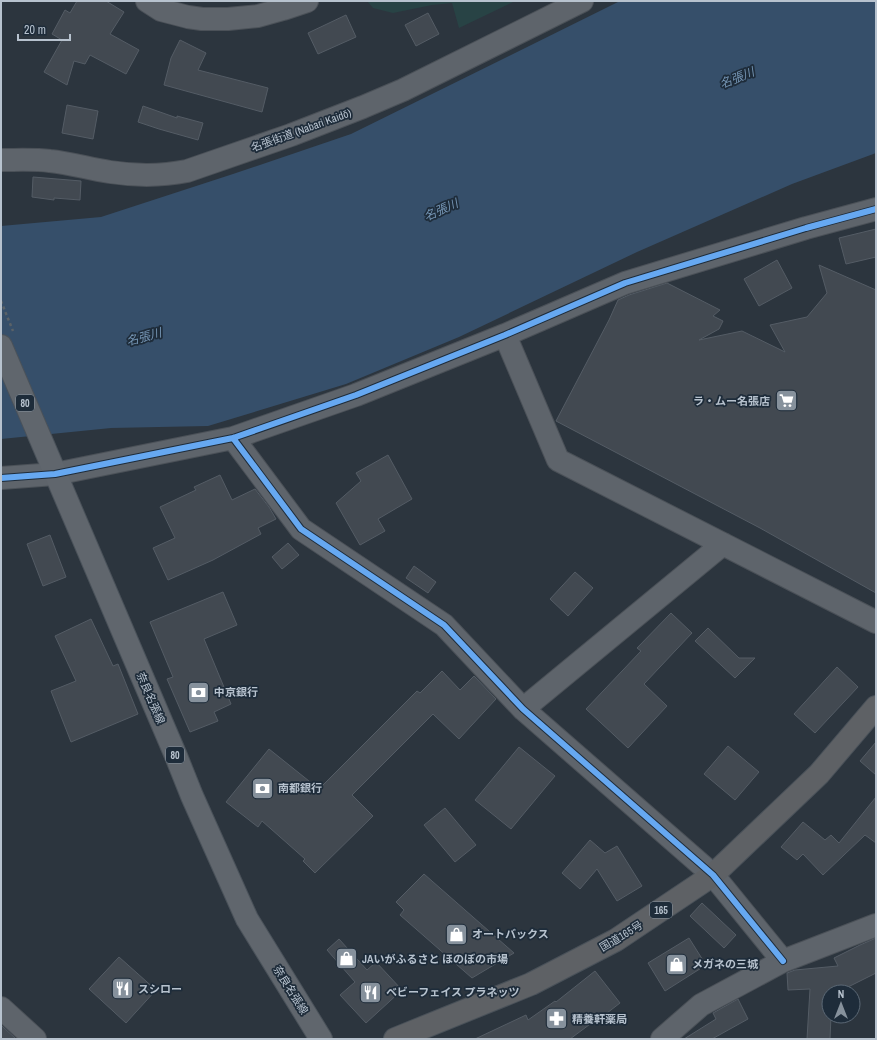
<svg xmlns="http://www.w3.org/2000/svg" width="877" height="1040" font-family="'Archivo Narrow','Noto Sans JP',sans-serif">
  <style>
    .green { fill: #284345 }
    .water { fill: #364f6a }
    .building { fill: #424951; stroke: #545c65 }
    .lines { fill: none; stroke-linecap: round; stroke-linejoin: round }
    .minor-casing { stroke: #4b5158; stroke-width: 24 }
    .major-casing { stroke: #4a525a; stroke-width: 24 }
    .highway-casing { stroke: #495159; stroke-width: 24 }
    .path { stroke: #5a6268; stroke-width: 2.5; stroke-dasharray: 3 3; stroke-linecap: butt }
    .minor { stroke: #5e646b; stroke-width: 22 }
    .major { stroke: #60666d; stroke-width: 22 }
    .highway { stroke: #5e6165; stroke-width: 22 }
    .cycleway-casing { stroke: #1e2c3a; stroke-width: 8 }
    .cycleway { stroke: #66a8f1; stroke-width: 6 }
    .labels { text-anchor: middle; stroke-width: 3.5; stroke-linejoin: round; paint-order: stroke }
    .shield { fill: #1e2c3a; stroke: #8995a2; stroke-width: 1 }
    .shield-label { font-size: 10px; font-weight: bold; fill: #b7c2ce }
    .street-label { font-size: 11px; fill: #b7c2ce; stroke: #1e2c3a }
    .poi-label { font-size: 11px; font-weight: bold; fill: #b7c2ce; stroke: #1e2c3a; text-anchor: start }
    .water-label { font-size: 12px; font-style: italic; fill: #7595b4; stroke: #1e2c3a }
  </style>
  <rect width="100%" height="100%" fill="#2c353e"/>
  <!-- green -->
  <path class="green" d="M367,1H515L459,28L452,3L432,5L393,13L373,8Z"/>
  <!-- water -->
  <path class="water" d="M620,1H876V153L792,184L637,252L459,337L346,384L208,426L111,428L1,439V226L101,217L233,174L351,134Z"/>
  <!-- building -->
  <path class="building" d="M77,1H106L124,12L110,34L139,50L126,74L90,55L85,64L74,61L67,85L44,72L62,40L52,34L65,10L70,13Z
    M428,13L439,34L416,46L405,25Z
    M346,15L356,37L318,54L308,33Z
    M180,40L206,53L198,70L268,88L262,112L164,85L171,58Z
    M67,105L98,111L93,139L62,133Z
    M143,106L177,118V116L203,123L198,140L159,129L138,122Z
    M33,177L81,181L80,200L54,198V200L32,197Z
    M876,229V257L846,264L839,238Z
    M777,260L792,288L759,306L744,279Z
    M819,265L876,290V593L760,528L556,421L609,320L618,300L629,295L667,283L720,310L713,316L723,321L719,329L699,340L742,331L785,352L770,325L807,317L827,293Z
    M388,455L412,499L378,519L385,531L360,545L336,503L361,481L356,473Z
    M220,475L232,500L255,489L269,507L276,519L258,528L261,534L213,560L168,580L153,548L175,538L160,507L196,490L194,487Z
    M50,535L66,577L43,586L27,544Z
    M288,543L299,555L282,569L272,557Z
    M414,566L436,582L428,593L406,578Z
    M575,572L593,588L568,616L550,599Z
    M223,592L237,625L204,639L231,704L214,712L218,721L190,732L167,679L173,677L150,622Z
    M671,613L692,633L644,684L667,706L628,748L586,709L641,651L637,648Z
    M91,619L113,666L118,664L138,714L71,742L51,691L76,681L55,636Z
    M708,628L739,658H755L735,678L695,641Z
    M837,667L858,687L815,733L794,714Z
    M442,671L460,690L474,676L496,699L459,739L433,714L352,795L373,816L315,873L303,861L305,859L262,821L258,827L226,802L269,749L319,789L417,691L420,693Z
    M876,742V775L860,761Z
    M728,746L759,772L735,800L704,774Z
    M519,747L555,776L511,829L475,800Z
    M876,797V843L865,835L823,875L803,854L797,860L781,847L803,822L825,840L831,835L839,843Z
    M445,808L476,845L455,862L424,825Z
    M590,840L605,853L617,846L642,886L617,901L597,869L580,889L562,873Z
    M424,874L514,953L472,978L400,915L404,910L396,902Z
    M702,903L736,935L724,948L690,916Z
    M689,938L706,965L665,991L648,963Z
    M876,938V973L838,992H829V1016H831L830,1039H807L810,989L788,990L787,973L795,970L838,966L834,958L860,945Z
    M339,939L367,970L376,962L402,990L366,1023L340,995L355,982L327,950Z
    M119,957L156,990L126,1023L89,989Z
    M595,971L620,1003L598,1020L597,1019L570,1039H475L526,1015L528,1020L555,1001L556,1002Z
    M738,999L748,1019L712,1039H684L716,1019L713,1013Z
    M1,1025L16,1039H1Z"/>
  <g class="lines">
    <defs>
      <path id="minor" d="M147,1L161,10L188,17L202,19H228L258,16L283,9L307,1
        M1,160C17,160 34,159 50,161C70,163 90,169 110,172C136,176 162,176 187,171L291,135L363,107L403,90L582,1
        M505,335L558,460L876,622
        M233,438L301,529L444,625L523,709L713,875L783,961
        M1,478L55,474L233,438L356,395L505,335L625,283L806,228L876,209
        M523,709L723,544
        M1,1008L35,1039
        M662,1039L701,1005L783,961L876,925"/>
      <path id="major" d="M1,346L176,756L192,796L247,919L321,1039"/>
      <path id="highway" d="M395,1039L531,984L616,940L713,875L819,774L876,707"/>
    </defs>
    <!-- minor casing -->
    <use href="#minor" class="minor-casing"/>
    <!-- major casing -->
    <use href="#major" class="major-casing"/>
    <!-- highway casing -->
    <use href="#highway" class="highway-casing"/>
    <!-- path -->
    <path class="path" d="M1,301L13,331"/>
    <!-- minor -->
    <use href="#minor" class="minor"/>
    <!-- major -->
    <use href="#major" class="major"/>
    <!-- highway -->
    <use href="#highway" class="highway"/>
    <defs>
      <path id="cycleway" d="M233,438L301,529L444,625L523,709L713,875L783,961
        M1,478L55,474L233,438L356,395L505,335L625,283L806,228L876,209"/>
    </defs>
    <!-- cycleway casing -->
    <use href="#cycleway" class="cycleway-casing"/>
    <!-- cycleway -->
    <use href="#cycleway" class="cycleway"/>
  </g>
  <!-- icons -->
  <defs>
    <symbol id="supermarket-square" viewBox="-11 -11 22 22"><rect x="-9" y="-9" width="18" height="18" rx="4" fill="#86919c" stroke="#1e2c3a"/><path d="M-6-5.5h2.5l.6 2H6L4.5 2H-2.5L-4.4-4H-6ZM-1.5 3.2a1.3 1.3 0 1 0 .1 0ZM3 3.2a1.3 1.3 0 1 0 .1 0Z" fill="#fff"/></symbol>
    <symbol id="bank-square" viewBox="-11 -11 22 22"><rect x="-9" y="-9" width="18" height="18" rx="4" fill="#86919c" stroke="#1e2c3a"/><path d="M-6-4H6V4H-6ZM0-2.3a2.3 2.3 0 1 0 0 4.6a2.3 2.3 0 1 0 0-4.6Z" fill="#fff"/></symbol>
    <symbol id="shop-square" viewBox="-11 -11 22 22"><rect x="-9" y="-9" width="18" height="18" rx="4" fill="#86919c" stroke="#1e2c3a"/><path d="M-5-2.5h2.3a2.7 3.5 0 0 1 5.4 0H5L5.5 6h-11ZM-1.5-2.5h3a1.5 2.3 0 0 0-3 0Z" fill="#fff"/></symbol>
    <symbol id="restaurant-square" viewBox="-11 -11 22 22"><rect x="-9" y="-9" width="18" height="18" rx="4" fill="#86919c" stroke="#1e2c3a"/><path d="M-5-6h1v4h1v-4h1v4h1v-4h1v5L-1.5 .5V6h-2V.5L-5-1ZM5-6V6H3V1.5H1.5Q1.5-4 5-6Z" fill="#fff"/></symbol>
    <symbol id="pharmacy-square" viewBox="-11 -11 22 22"><rect x="-9" y="-9" width="18" height="18" rx="4" fill="#86919c" stroke="#1e2c3a"/><path d="M-2-6h4v4h4v4h-4v4h-4v-4h-4v-4h4Z" fill="#fff"/></symbol>
  </defs>
  <g fill-rule="evenodd">
    <use href="#supermarket-square" x="774" y="388" width="25" height="25"/>
    <use href="#bank-square" x="186" y="680" width="25" height="25"/>
    <use href="#bank-square" x="250" y="776" width="25" height="25"/>
    <use href="#shop-square" x="444" y="922" width="25" height="25"/>
    <use href="#shop-square" x="334" y="946" width="25" height="25"/>
    <use href="#shop-square" x="664" y="952" width="25" height="25"/>
    <use href="#restaurant-square" x="110" y="976" width="25" height="25"/>
    <use href="#restaurant-square" x="358" y="980" width="25" height="25"/>
    <use href="#pharmacy-square" x="544" y="1006" width="25" height="25"/>
  </g>
  <g class="labels">
    <!-- shield labels -->
    <g class="shield">
      <rect x="16" y="395" width="18" height="16" rx="3"/>
      <rect x="166" y="747" width="18" height="16" rx="3"/>
      <rect x="650" y="902" width="22" height="16" rx="3"/>
    </g>
    <g class="shield-label">
      <text x="25" y="407">80</text>
      <text x="175" y="759">80</text>
      <text x="661" y="914">165</text>
    </g>
    <!-- street labels -->
    <g class="street-label">
      <text transform="translate(301 130) rotate(-20)" y="4">名張街道 (Nabari Kaidō)</text>
      <text transform="translate(151 698) rotate(67)" y="4">奈良名張線</text>
      <text transform="translate(621 936) rotate(-31)" y="4">国道165号</text>
      <text transform="translate(291 990) rotate(58)" y="4">奈良名張線</text>
    </g>
    <!-- poi labels -->
    <g class="poi-label">
      <text x="770" y="405" text-anchor="end">ラ・ムー名張店</text>
      <text x="214" y="696">中京銀行</text>
      <text x="278" y="792">南都銀行</text>
      <text x="472" y="938">オートバックス</text>
      <text x="362" y="963">JAいがふるさと ほのぼの市場</text>
      <text x="692" y="968">メガネの三城</text>
      <text x="138" y="993">スシロー</text>
      <text x="386" y="996">ベビーフェイス プラネッツ</text>
      <text x="572" y="1023">精養軒薬局</text>
    </g>
    <!-- water labels -->
    <g class="water-label">
      <text transform="translate(737 78) rotate(-22)" y="4">名張川</text>
      <text transform="translate(441 210) rotate(-24)" y="4">名張川</text>
      <text transform="translate(144 337) rotate(-15)" y="4">名張川</text>
    </g>
  </g>
  <!-- border -->
  <rect width="877" height="1040" fill="none" stroke="#b7c2ce" stroke-width="4"/>
  <!-- north arrow -->
  <g transform="translate(841 1004)"><circle r="19" fill="#1e2c3a" stroke="#5b6875"/>
  <path d="M0-3L7 15L0 10L-7 15Z" fill="#86919c"/>
  <text y="-6" font-size="11" font-weight="bold" text-anchor="middle" fill="#b7c2ce">N</text>
  </g>
  <!-- scale -->
  <path d="M18 34v6h52v-6" fill="none" stroke="#b7c2ce" stroke-width="2"/>
  <text x="24" y="34" font-size="12" fill="#b7c2ce" stroke="#1e2c3a" stroke-width="3" paint-order="stroke">20 m</text>
</svg>
